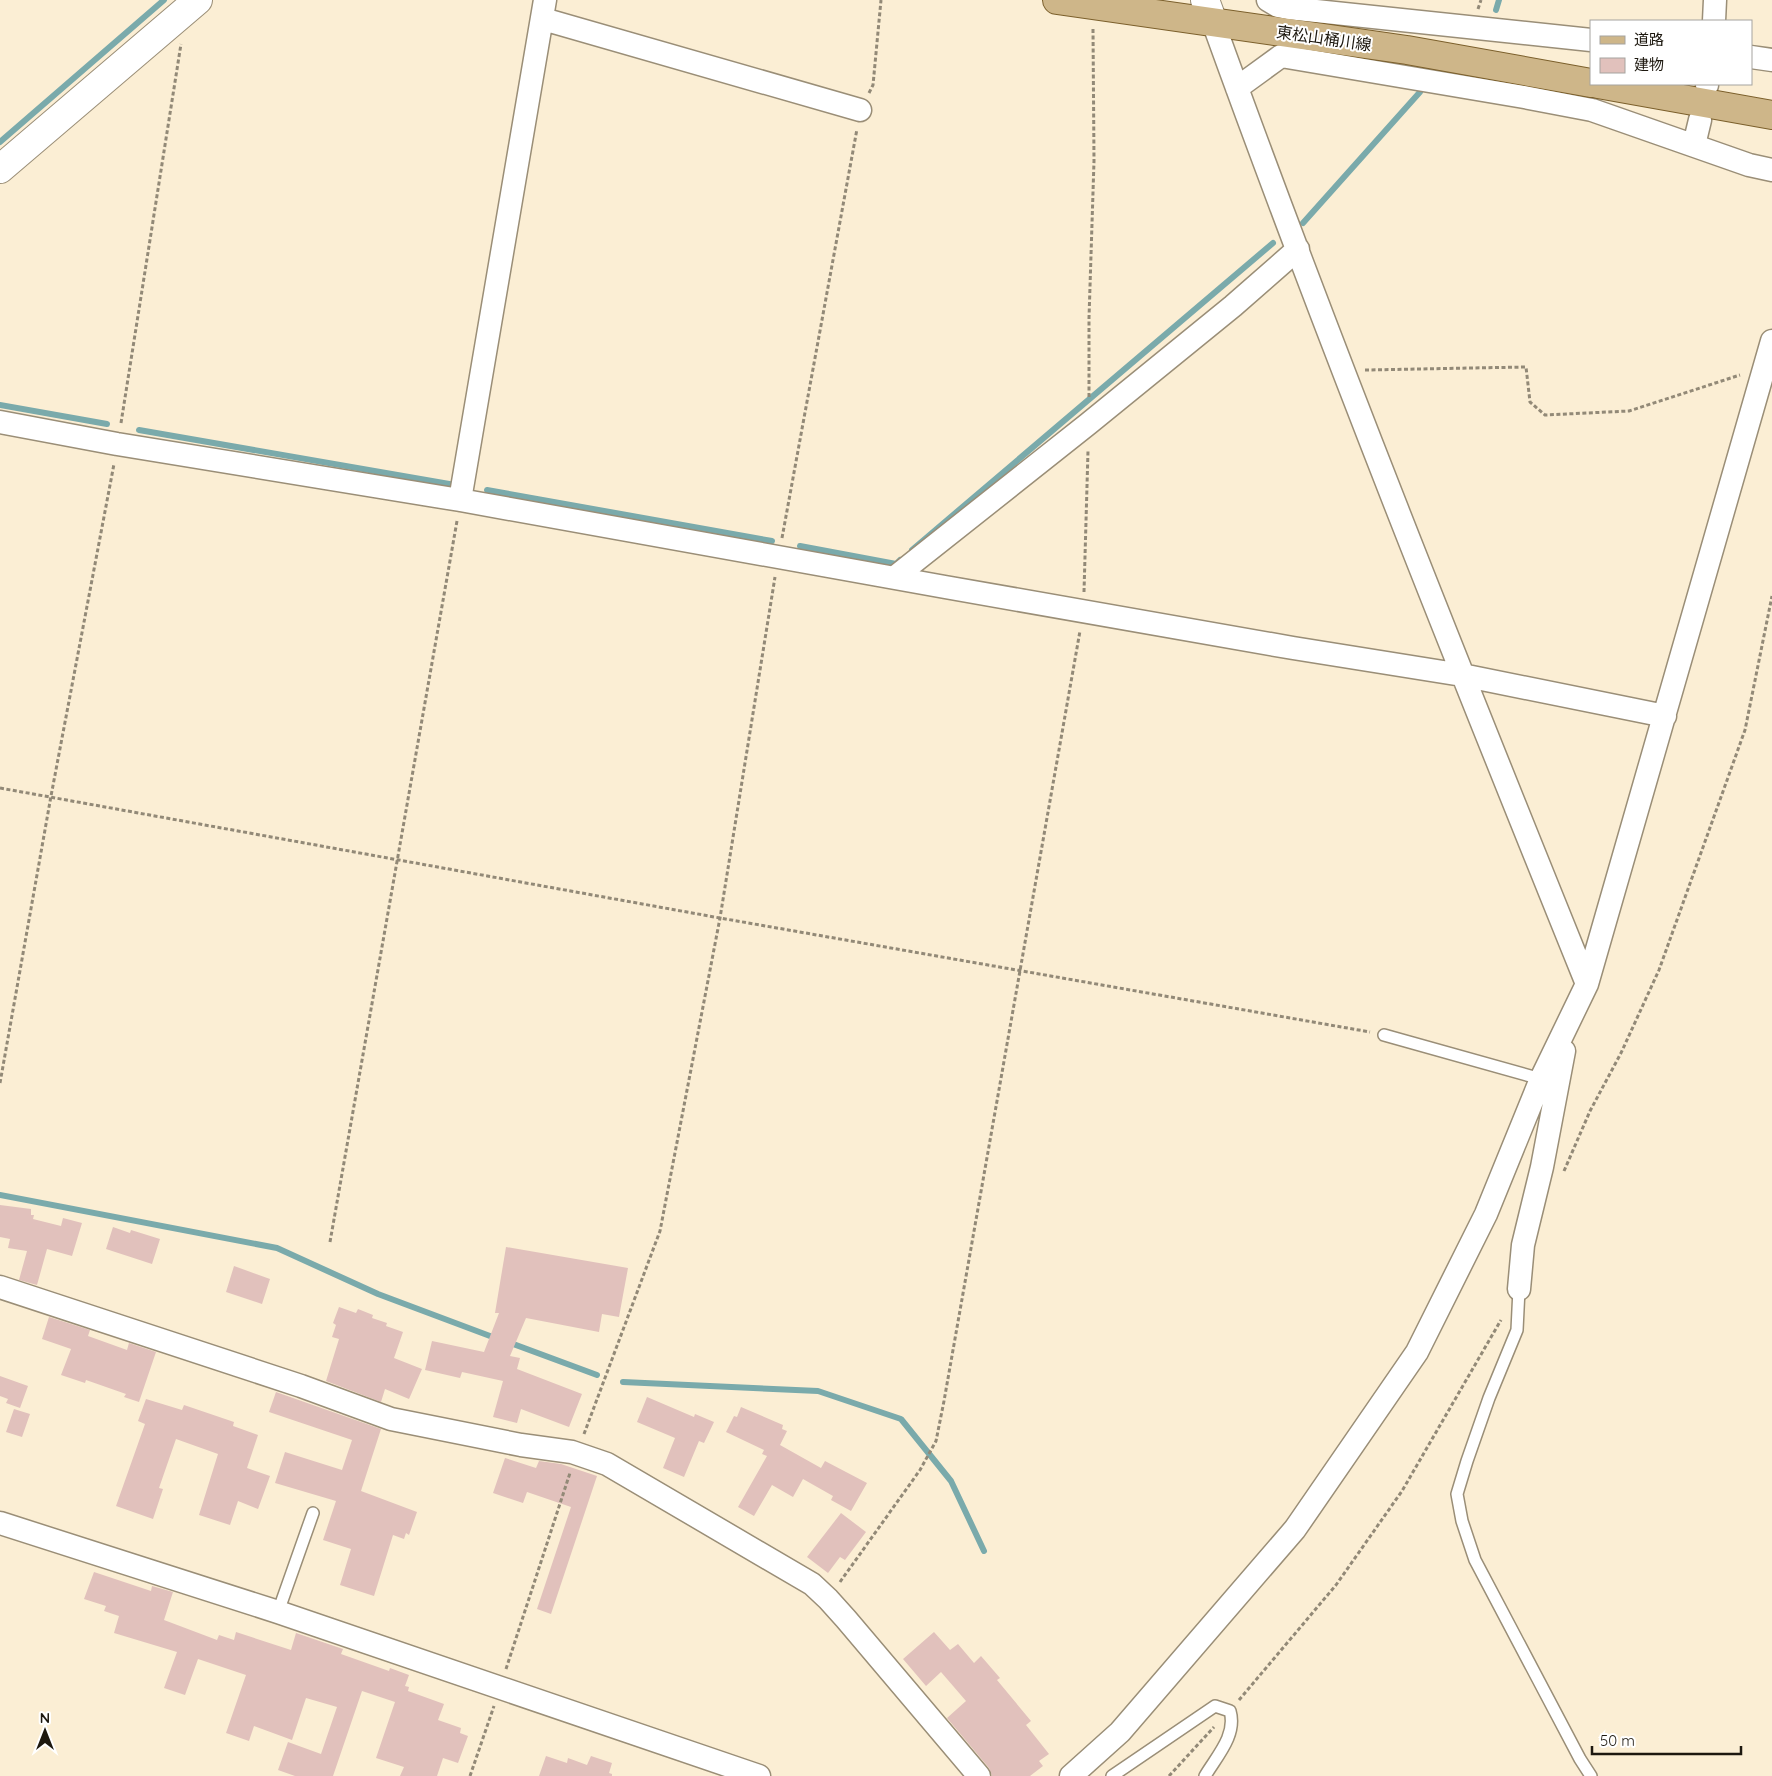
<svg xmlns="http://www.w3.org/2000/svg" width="1772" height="1776" font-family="Quicksand,'Noto Sans JP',sans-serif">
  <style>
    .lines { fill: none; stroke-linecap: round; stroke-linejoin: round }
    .stream { stroke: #7aaaab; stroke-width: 6 }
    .building { fill: #e1c1bc }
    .service-casing { stroke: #9a8e77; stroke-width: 14 }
    .minor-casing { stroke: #9a8e77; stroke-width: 25 }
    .tertiary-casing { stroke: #9a8e77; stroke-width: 30 }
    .primary-casing { stroke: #7b5f2b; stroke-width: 30 }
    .path { stroke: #928977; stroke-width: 3; stroke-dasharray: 4 2.5; stroke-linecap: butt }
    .service { stroke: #fff; stroke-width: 11 }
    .minor { stroke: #fff; stroke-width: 22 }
    .tertiary { stroke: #fff; stroke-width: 28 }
    .primary { stroke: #ceb689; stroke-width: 28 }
    .labels { text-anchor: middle; stroke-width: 4; stroke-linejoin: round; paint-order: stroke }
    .street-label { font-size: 16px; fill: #1d180f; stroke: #fff }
  </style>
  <rect width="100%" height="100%" fill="#fbeed4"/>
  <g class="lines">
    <!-- stream -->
    <path class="stream" d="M1496,10L1499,0
      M0,142L164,0
      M1303,223L1420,92
      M0,405L107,424
      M139,430L455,485
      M487,490L772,541
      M800,546L896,564L900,560
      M912,550L1273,243
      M0,1195L277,1248L378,1294L498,1339
      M508,1342L597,1375
      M623,1382L818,1391L901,1419L951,1481L984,1551"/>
  </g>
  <!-- building -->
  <path class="building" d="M0,1205L31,1209V1215H34L33,1219L61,1226L63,1218L82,1223L72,1256L47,1249L37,1285L19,1280L27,1251L8,1248L10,1239L0,1237Z
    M113,1227L130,1233L131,1230L160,1239L152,1264L106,1249Z
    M506,1247L628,1268L619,1317L602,1314L599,1332L526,1318L510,1356L520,1358L517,1369L582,1394L569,1427L521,1409L517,1423L493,1417L503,1381L462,1372L460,1378L425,1370L432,1341L484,1352L499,1313H495Z
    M234,1266L270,1279L262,1304L226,1292Z
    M339,1307L356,1313L358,1309L373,1315L372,1318L387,1323L386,1326L403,1332L394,1358L422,1369L409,1399L385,1389L381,1402L326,1381L339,1339L332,1337L336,1325L333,1323Z
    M49,1317L90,1330L88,1336L127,1350L129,1343L156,1352L139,1402L124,1397L126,1394L86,1380L85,1383L61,1375L71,1349L42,1339Z
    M0,1376L28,1386L20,1408L6,1403L8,1399L0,1396Z
    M276,1392L381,1429L361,1491L417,1512L409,1535L406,1533L404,1539L393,1535L374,1596L340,1585L351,1549L323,1540L336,1501L275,1483L285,1452L342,1470L352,1440L269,1412Z
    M647,1397L694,1417L695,1414L714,1422L704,1443L699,1441L684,1477L663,1468L675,1438L637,1422Z
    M146,1399L182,1410L184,1405L234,1422L233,1426L258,1435L247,1468L270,1476L258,1509L238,1501L230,1525L199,1515L218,1454L176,1439L159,1488L163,1489L153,1519L116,1506L145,1424L138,1421Z
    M741,1407L783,1425L782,1429L787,1431L780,1445L821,1468L825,1461L867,1483L851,1511L831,1500L833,1496L803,1479L793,1497L772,1485L754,1516L738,1507L767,1456L762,1454L764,1450L726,1432L734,1416L737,1417Z
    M14,1409L30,1414L22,1437L6,1432Z
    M505,1458L536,1468L539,1461L561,1464L597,1476L551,1614L537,1609L571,1507L527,1492L523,1503L493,1493Z
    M841,1513L866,1532L845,1560L840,1557L828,1573L807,1557Z
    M94,1572L151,1591L152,1586L173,1592L164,1620L217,1640L219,1635L234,1640L236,1632L291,1650L296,1633L343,1649L341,1654L389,1671L390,1668L409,1675L405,1686L409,1687L408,1691L444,1704L438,1720L461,1728L460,1733L468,1736L458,1763L443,1758L437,1776H400L404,1767L376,1758L395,1702L362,1691L333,1776H295L278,1770L288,1742L321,1754L337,1707L306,1698L292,1740L254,1726L249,1741L226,1733L246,1675L198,1659L185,1695L164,1688L177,1652L114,1633L119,1616L104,1611L106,1606L84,1599Z
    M934,1632L950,1650L958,1644L974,1663L981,1656L1000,1678L997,1680L1031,1721L1026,1725L1049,1754L1039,1761L1043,1766L1030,1776H992L989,1768L947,1718L966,1701L941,1672L926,1686L903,1659Z
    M546,1756L567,1763L568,1758L587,1765L591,1756L612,1763L609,1773L612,1774V1776H539Z"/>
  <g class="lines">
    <defs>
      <path id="service" d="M1384,1035L1541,1079
        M1519,1289L1517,1330L1489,1398L1467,1461L1457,1494L1462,1521L1475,1560L1580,1759L1591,1776
        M278,1612L313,1513
        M1112,1776L1215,1706L1230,1711C1237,1735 1217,1756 1205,1776"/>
      <path id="minor" d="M1268,0L1278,6L1288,8L1591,40
        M543,19L860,110
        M1714,21L1715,0
        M1213,22C1330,346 1458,665 1587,984
        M1751,57L1772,60
        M1707,85V84
        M1237,88L1281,56L1524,97L1592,110L1749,165L1772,170
        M1694,145L1700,120
        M0,422L117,444L460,500L945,587L1293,648L1462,675L1665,716
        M460,500L545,0
        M895,577L1088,424L1233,306L1298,249
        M0,1287L301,1386L391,1419L521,1445L572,1452L607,1464L812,1584L828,1599L846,1619L979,1776
        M1519,1289L1523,1245L1542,1167L1564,1051
        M0,1523L278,1612L759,1776
        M1071,1776L1120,1732L1295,1529L1417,1352L1486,1214L1541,1079L1587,984L1772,341"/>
      <path id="tertiary" d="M1205,0L1213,22
        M0,169L198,0"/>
      <path id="primary" d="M1057,0L1407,50L1591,83
        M1598,84L1772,115"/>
    </defs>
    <!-- service casing -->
    <use href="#service" class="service-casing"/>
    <!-- minor casing -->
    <use href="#minor" class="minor-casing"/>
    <!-- tertiary casing -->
    <use href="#tertiary" class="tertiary-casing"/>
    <!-- primary casing -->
    <use href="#primary" class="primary-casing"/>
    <!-- path -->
    <path class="path" d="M1478,9L1481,0
      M869,93L873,85L881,0
      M1365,370L1526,367L1530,402L1545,415L1629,411L1740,375
      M1089,397V318L1094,161L1093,29
      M121,423L181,44
      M782,538L857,129
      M1084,592L1088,451
      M0,788L720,918L1370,1032
      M0,1083L51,796L114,464
      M1564,1171L1590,1111L1621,1053L1659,970L1745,730L1772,596
      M330,1242L457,521
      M584,1434L660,1231L720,918L775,577
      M840,1582L920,1470L936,1441L944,1401L1080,631
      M506,1669L570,1473
      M1239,1700L1336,1585L1402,1491L1501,1320
      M470,1776L494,1706
      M1169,1776L1214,1727"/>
    <!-- service -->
    <use href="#service" class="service"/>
    <!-- minor -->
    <use href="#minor" class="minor"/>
    <!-- tertiary -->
    <use href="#tertiary" class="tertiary"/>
    <!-- primary -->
    <use href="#primary" class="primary"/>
  </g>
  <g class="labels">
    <!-- street labels -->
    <g class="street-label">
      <text transform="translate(1324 38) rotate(8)" y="6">東松山桶川線</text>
    </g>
  </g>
  <!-- legend -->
  <rect x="1590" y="20" width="162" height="65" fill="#ffffff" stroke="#a5a39f"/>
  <rect x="1600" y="36" width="25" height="8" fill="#ceb689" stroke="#a5a39f"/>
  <text x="1634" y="45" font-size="15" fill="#1d180f">道路</text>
  <rect x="1600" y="58" width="25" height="15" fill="#e1c1bc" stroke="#a5a39f"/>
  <text x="1634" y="70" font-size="15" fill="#1d180f">建物</text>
  <!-- north arrow -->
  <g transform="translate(45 1731)" stroke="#ffffff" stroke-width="4" paint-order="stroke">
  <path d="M0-4L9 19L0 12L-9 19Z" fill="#1d180f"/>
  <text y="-8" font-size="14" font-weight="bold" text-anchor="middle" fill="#1d180f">N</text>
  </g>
  <!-- scale -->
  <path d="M1592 1746v8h149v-8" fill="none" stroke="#1d180f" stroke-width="2.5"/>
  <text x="1600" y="1746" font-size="15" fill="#1d180f" stroke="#ffffff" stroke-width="4" paint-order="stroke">50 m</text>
</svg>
